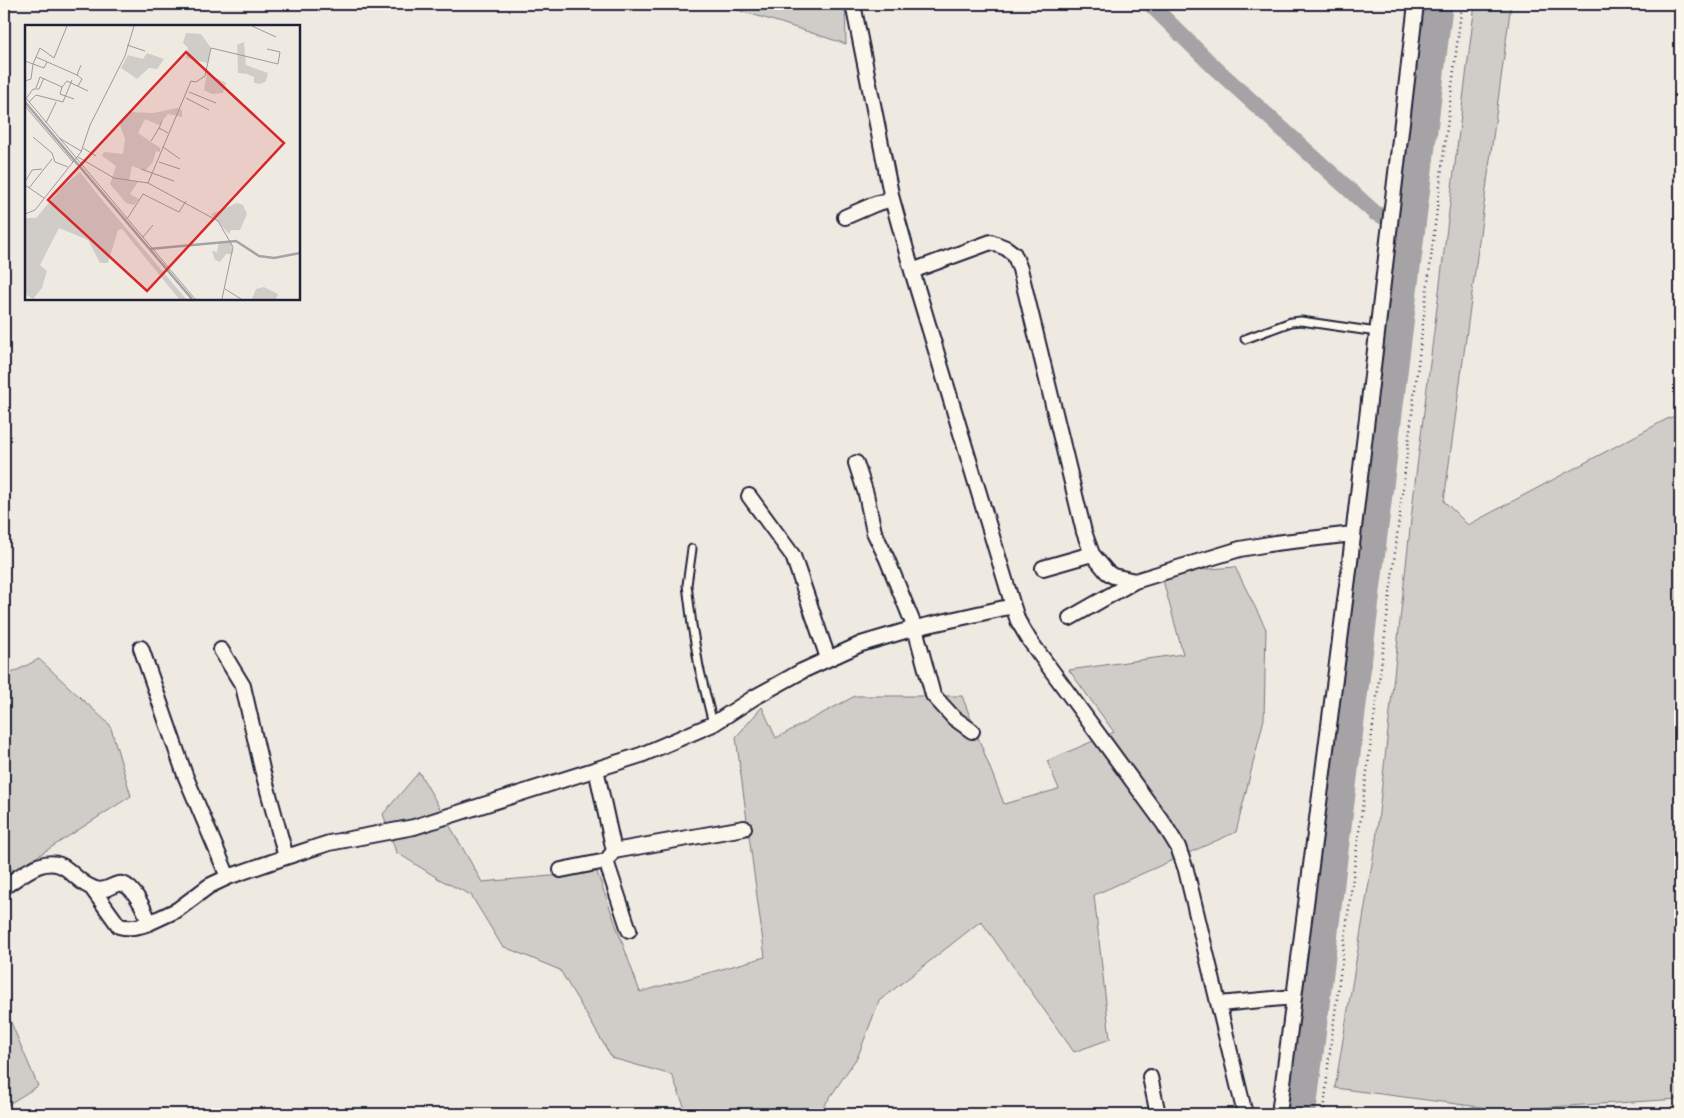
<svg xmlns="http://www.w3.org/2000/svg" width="1684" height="1118" font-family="'Playpen Sans',sans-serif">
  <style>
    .green { fill: #d0cdc9; stroke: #797882 }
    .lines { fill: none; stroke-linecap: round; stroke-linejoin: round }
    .canal { stroke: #a6a3a7; stroke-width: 16 }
    .river { stroke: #a6a3a7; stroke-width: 28 }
    .service-casing { stroke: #22223b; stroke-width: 11 }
    .minor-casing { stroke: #22223b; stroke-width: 18 }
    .path { stroke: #22223b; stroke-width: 2.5; stroke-dasharray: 1 4; stroke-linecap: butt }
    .service { stroke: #fbf7ec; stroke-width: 7 }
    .minor { stroke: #fbf7ec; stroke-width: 14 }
    .inset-river { fill: none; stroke: #a6a3a7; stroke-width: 2.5 }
    .inset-road { fill: none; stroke: #9c9a9f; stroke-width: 1 }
    .view { fill: #d62828; fill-opacity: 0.15; stroke: #d62828; stroke-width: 2.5 }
    .inset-edge { fill: none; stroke: #22223b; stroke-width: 2.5 }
  </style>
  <rect width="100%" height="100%" fill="#eeeae2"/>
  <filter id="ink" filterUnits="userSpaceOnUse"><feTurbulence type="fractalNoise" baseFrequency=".02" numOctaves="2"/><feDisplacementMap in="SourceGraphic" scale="10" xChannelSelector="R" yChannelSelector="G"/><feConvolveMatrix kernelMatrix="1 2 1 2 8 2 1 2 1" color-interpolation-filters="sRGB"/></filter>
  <g filter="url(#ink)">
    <!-- green -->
    <path class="green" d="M724,4H845L846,44L781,23L731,8Z
      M1475,4H1511L1444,501L1468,525L1667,419L1680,414V1099L1503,1110L1335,1088L1376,840L1415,483Z
      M1235,567L1266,629L1264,719L1236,832L1094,895L1110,1039L1074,1052L981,921L879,1001L858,1056L822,1109L765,1114H687L672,1075L612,1058L560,970L502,946L471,895L439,879L396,852L383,814L419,772L482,882L597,872L640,992L765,957L736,737L762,707L776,738L855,696H962L1004,804L1059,789L1047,761L1114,732L1069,670L1183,654L1161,573Z
      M39,659L110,725L131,796L13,872L4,855V677Z
      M4,1006L38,1086L4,1107Z"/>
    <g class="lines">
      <!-- canal -->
      <path class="canal" d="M1150,4L1214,67L1375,213L1411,229"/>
      <!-- river -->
      <path class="river" d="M1302,1114L1439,4"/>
      <defs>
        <path id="service" d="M1245,339L1291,322L1301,321L1377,332
          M692,549L687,585L692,625L699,667L713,724"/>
        <path id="minor" d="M853,4L892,199L912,271L1013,606L1018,621L1030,641L1164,824L1178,847L1186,870L1245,1114
          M845,217L875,204L892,199
          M912,271L991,242L1006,248L1014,254L1020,269L1084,532L1092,554L1107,572L1113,576L1135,581L1240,549L1275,543L1353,534
          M856,463L866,494L874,532L887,559L915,628L933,695L954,718L972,731
          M749,496L793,556L828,658
          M1043,568L1092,554
          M1070,618L1135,581
          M141,648L185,775L228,877
          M221,650L243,686L262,769L286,857
          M614,851L744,828
          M606,861L629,930
          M561,870L606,861L614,851L596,769
          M4,887C22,875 47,852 68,870C76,877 86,887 96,889C105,892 110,886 118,884C132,881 146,912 149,923L177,910L209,886L228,877L286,857L329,843L414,827L641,755L713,724L755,697L802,671L861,644L915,628L1013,606
          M91,887L119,926C130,929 139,927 149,923
          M1219,1004L1294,997
          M1150,1077L1158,1114
          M1279,1114L1349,570L1416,4"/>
      </defs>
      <!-- service casing -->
      <use href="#service" class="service-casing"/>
      <!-- minor casing -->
      <use href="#minor" class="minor-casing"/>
      <!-- path -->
      <path class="path" d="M1324,1114L1328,1066L1383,651L1462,4"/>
      <!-- service -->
      <use href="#service" class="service"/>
      <!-- minor -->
      <use href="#minor" class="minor"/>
    </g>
  </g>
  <!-- overview -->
  <g transform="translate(25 25)">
    <rect width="275" height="275" fill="#eeeae2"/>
    <path d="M161,8L176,9L186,23L183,38L161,33L163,23L158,18ZM219,17L221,40L243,48L241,56L236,59L229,58V52L222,49L213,48L212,20ZM122,28L139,34L132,44L124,43L112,54L96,43L103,30L118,34ZM182,48L201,58L198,68L187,69L179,65ZM152,83L157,85V92L143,89L134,100L120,94L113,108L135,123V127L131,126L128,137L120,146L107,141L104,156L113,157L105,169L114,174L109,180L101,178L85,159L91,141L77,131L79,127L98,129L100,114L95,100L104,87L128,88ZM55,147L73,170L161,274H154L97,204L93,205L83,238H75L63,215L34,203L15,240L22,246L17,263L8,274L0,269V193H11L39,160ZM212,178L218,180L222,189L215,205H206L204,209L186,189ZM206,216L208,229H201L195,237L190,235L187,226L192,227L194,217ZM239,262L253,269L251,274H227L231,264Z" fill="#d0cdc9"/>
    <path class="inset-river" d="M0,77L167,274M124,224L211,216L234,231L249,233L275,228"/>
    <path class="inset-road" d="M227,1L251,12M102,20L120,26M11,32L52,50M0,36L19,43L22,37M0,56L6,54L8,39L15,23L29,33L42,1M53,61L57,54L52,50L56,40M37,62L42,56L63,66M11,63L15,52L37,62L35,69L49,74M164,67L191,78M0,72L170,274M161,73L184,85M1,74L8,64H14L19,53M4,77L11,70L38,77L47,55M0,81L48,137M137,96L134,103L143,108M21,98L31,77M8,112L27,128L30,137L43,142M34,113L56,126M126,116L134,103M138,122L155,134M58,123L71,131M53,132L89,153L123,158L193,196L208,222L197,274M134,137L155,144M116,144L149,156M0,157L7,145L17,144M123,158L166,56L171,57L180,51L186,23L253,39L255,27L242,24M0,160L19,173M4,163L27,134M0,189L10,185L56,127L65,100L100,31L109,1M102,194L118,169L154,187L161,176M118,212L128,200M200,264L216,274"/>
    <path class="view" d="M161,27L259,118L122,266L23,175Z"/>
    <rect width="275" height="275" class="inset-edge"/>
  </g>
  <!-- margin -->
  <rect width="1684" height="1118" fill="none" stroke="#fbf7ec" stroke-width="20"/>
  <rect x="10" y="10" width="1664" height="1098" fill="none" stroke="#22223b" stroke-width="2" filter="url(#ink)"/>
</svg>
